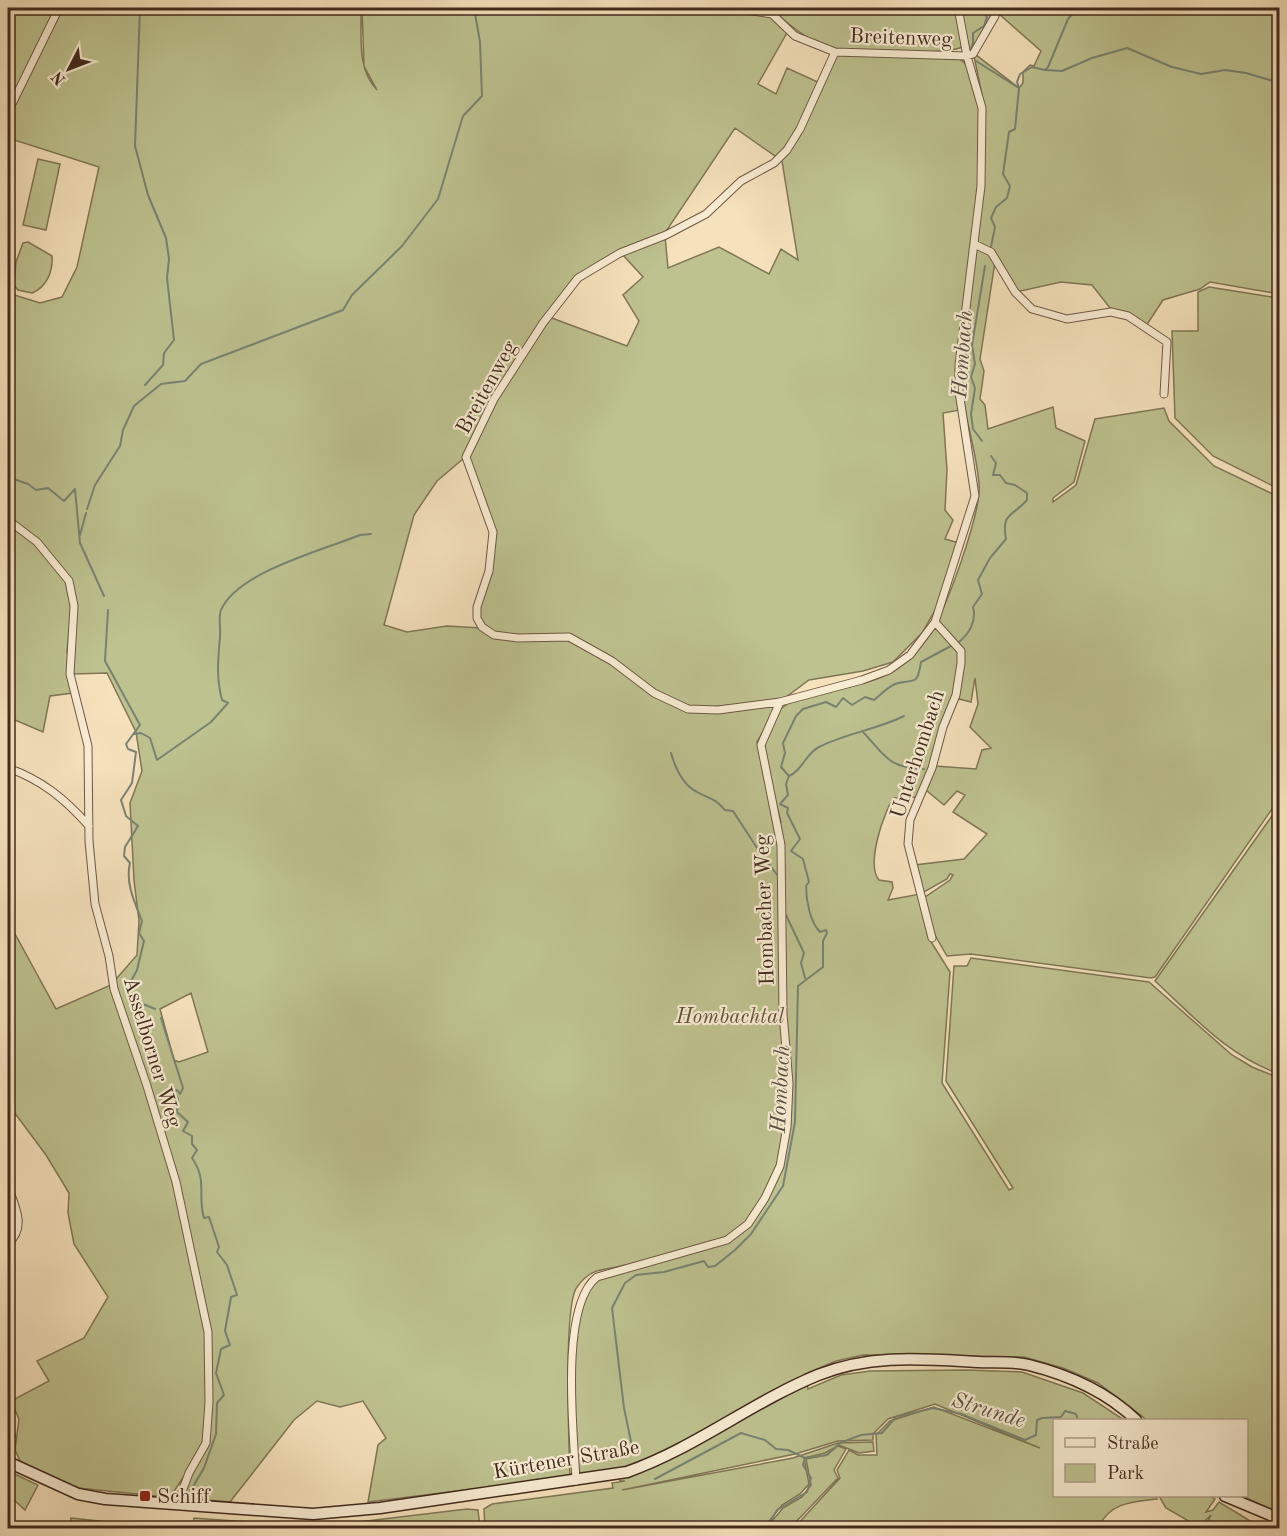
<svg xmlns="http://www.w3.org/2000/svg" width="1287" height="1536" font-family="'Old Standard TT',serif">
  <style>
    .green { fill: #bdc28f; stroke: #807656; stroke-width: 1.5; fill-rule: evenodd }
    .lines { fill: none; stroke-linecap: round; stroke-linejoin: round }
    .stream { stroke: #788374; stroke-width: 2 }
    .minor-casing { stroke: #6f5845; stroke-width: 9 }
    .secondary-casing { stroke: #422a1e; stroke-width: 13 }
    .minor { stroke: #f8ecd3; stroke-width: 7 }
    .secondary { stroke: #f8ecd3; stroke-width: 10 }
    .poi-dot { fill: #8f2418; stroke: #f8ecd3; stroke-width: 2 }
    .labels { text-anchor: middle; stroke-width: 4.5; stroke-linejoin: round; paint-order: stroke }
    .street-label { font-size: 21px; fill: #422a1e; stroke: #f8ecd3 }
    .park-label { font-size: 21px; font-style: italic; fill: #61503a; stroke: #f8ecd3 }
    .poi-label { font-size: 21px; fill: #422a1e; stroke: #f8ecd3; text-anchor: start }
    .water-label { font-size: 22px; font-style: italic; fill: #584f42; stroke: #f8ecd3 }
  </style>
  <rect width="100%" height="100%" fill="#f5e1bb"/>
  <filter id="stains"><feTurbulence type="fractalNoise" baseFrequency=".00333" numOctaves="4"/><feColorMatrix values="0 0 0 0 .2 0 0 0 0 .09 0 0 0 0 .02 0 0 0 .5 -.17"/></filter>
  <radialGradient id="worn" r=".72"><stop offset=".6" stop-color="#630" stop-opacity="0"/><stop offset="1" stop-color="#630" stop-opacity=".3"/></radialGradient>
  <!-- green -->
  <path class="green" d="M8,8H58L8,109Z
    M61,8H361C362,36 356,68 377,90L364,66L362,8H726L771,15L788,31L758,84L776,94L787,68L822,84L836,55L958,58C991,75 976,156 979,186H983L985,110L974,56L976,55L1019,88L1023,83V72L1030,65L1034,66L1041,51L999,14L1000,8H1279V294L1210,282L1200,289L1163,300L1146,326L1110,308L1092,285L1061,282L1016,292L995,262L980,359L984,371L980,399L985,405L988,429L1053,407L1056,428L1085,441L1074,482L1053,498V502L1076,485L1095,419L1164,408L1169,421L1214,466L1279,497V799L1155,977L1151,978L971,954L947,956L932,930L922,901L928,937L950,972L942,1083L1009,1190L1013,1188L946,1081L954,966H967L971,958L1149,982L1232,1055L1252,1067L1279,1078V1513L1242,1496H1246V1420H1147L1098,1383L1063,1368L1024,1357L863,1355L836,1361L805,1374L808,1389L841,1375L870,1371L966,1370L1022,1372L1083,1393L1124,1420H1054V1496H1156L1157,1499C1132,1502 1110,1502 1098,1528H794L840,1478L837,1470L849,1450L858,1455H877L876,1435L890,1421L934,1407L1040,1448L935,1404L888,1419L873,1434V1440L838,1441L795,1454L622,1490L793,1458L838,1443L873,1442L874,1451L859,1453L839,1445L825,1453L804,1458L809,1484L800,1494L782,1505L766,1525L759,1524L753,1528H485L484,1509L492,1504L613,1488L612,1483L625,1481H620L615,1469L580,1474C572,1440 569,1311 590,1285C599,1275 617,1273 629,1271L625,1265C604,1271 592,1266 577,1287C563,1305 569,1446 570,1477L368,1502L378,1445L386,1438L363,1401L340,1407L317,1401L294,1420L230,1502L182,1498L189,1473L206,1443L173,1493L166,1497L78,1488L21,1463L15,1450L19,1419L11,1401L49,1381L37,1361L84,1338L108,1297L74,1244L68,1213L69,1193L46,1155L8,1104V921L56,1009L111,985L137,955L139,921L134,880L130,803L142,771L136,732L107,673L72,674C71,652 75,630 75,609C75,569 37,540 8,519V293L40,303L62,297L77,267L99,167L8,138V115ZM735,128L782,161L798,260L781,249L769,274L719,247L668,268L665,236L622,254L643,277L623,295L639,321L627,346L549,317L495,400L468,459L494,532L490,572L478,607V618L483,627L495,634L518,637L570,635L612,660L655,692L690,706L702,708L782,700L809,680L863,671L893,662L922,633L942,598L959,543L945,539L953,520L945,510L947,470L943,413L960,410L956,393L971,238L980,244L979,250L974,249C972,273 970,298 967,322C965,338 961,355 961,371C961,410 976,445 979,484C982,510 946,611 930,634C919,650 906,665 888,674C843,698 762,678 765,755C766,777 776,801 781,822L774,823L757,742L779,704L719,712L687,711L653,695L610,663L570,639H519L495,636L481,628L447,626L407,632L384,625L414,515L437,481L464,458L493,399L542,322L576,276L619,251L665,233ZM975,678L978,704L970,727L991,748L982,750L976,769L935,766L926,790L944,805L957,791L965,795L953,812L987,834L964,859L915,865L920,890L924,892L947,879L950,874L953,875L950,880L922,899L920,894L888,900L893,888L892,882L879,880C866,865 883,813 894,798L918,797C929,775 934,753 939,729C943,715 953,711 955,698L971,702ZM191,993L208,1052L179,1062L174,1060L160,1009Z
    M778,8H955L962,47C949,54 848,55 832,49C810,42 791,27 774,11Z
    M960,8H995L972,52H969Z
    M38,159L60,164L46,230L23,225Z
    M28,242L52,256C53,271 47,287 32,293L18,290L14,285L16,262L23,243Z
    M1209,287L1279,298V489L1213,456L1175,418L1172,331H1198V292Z
    M8,523L36,543L67,581L72,605L67,651L73,693L50,696L43,732L8,717Z
    M1279,806V1074C1227,1055 1195,1018 1155,981Z
    M838,1446L846,1449L834,1470L838,1478L790,1528H755L758,1526L767,1527L783,1508L802,1497L811,1485L806,1459L826,1455Z
    M8,1471L38,1485L25,1510L15,1501L8,1502Z
    M1159,1496H1210L1215,1499L1206,1512L1213,1510L1219,1502L1252,1522L1272,1528H1205L1211,1515L1199,1527L1166,1508Z
    M467,1509L478,1510L480,1528H193L194,1518L316,1527Z
    M71,1518L127,1524V1528H70Z"/>
  <g class="lines">
    <!-- stream -->
    <path class="stream" d="M140,8L135,146L148,195L166,238L169,259L167,278L174,340L164,353L163,365L145,385
      M970,52L973,43V33L984,26L987,17L980,8
      M976,61L1019,88L1015,129L1009,132L1003,174L1010,186L1007,198L996,207L991,218L995,227L991,247
      M1045,70L1062,71L1092,58L1127,48L1172,67L1201,74L1225,70L1246,73L1280,83
      M1019,88L1017,82L1020,74L1032,67L1045,70L1048,67L1068,19L1078,8
      M982,441L973,429L971,414L975,388L971,377L975,364L972,345L985,266
      M8,477L28,484L36,490L48,488L64,501L75,489L80,543L104,596
      M87,509L95,485L120,446L123,430L134,406L161,384L185,381L201,364L343,310L352,295L402,246L438,199L463,116L482,96L480,42L474,8
      M80,535L86,513
      M108,610L105,661L140,725L126,744L128,749L136,752L132,783L121,800L126,816L138,826L125,847L124,856L130,863C125,883 135,903 142,921L139,933L144,941L137,970L130,983L131,999L155,1009
      M958,643C969,634 977,621 973,607L982,594L978,580L990,558L1006,539C1001,513 1012,517 1027,500V493L1015,485L1006,483L1000,475H993L996,463L991,456
      M863,732C885,755 887,768 924,769
      M134,734L141,733L150,738L157,760L211,722L228,703L222,700C216,677 218,660 220,637C221,628 218,618 221,610C237,572 324,550 360,535L371,534
      M671,753C675,767 683,785 697,792C711,800 712,796 725,810L733,811L761,854L778,876
      M789,776C802,771 806,753 819,747C846,733 876,730 904,716
      M786,915L804,953L801,963L805,978
      M161,1018L183,1088L180,1094L177,1090L174,1092L178,1099L177,1112L188,1122L183,1131L192,1136V1144L197,1150L192,1158C208,1181 197,1195 204,1218L209,1217L219,1247L217,1252L227,1265L237,1295L231,1297L225,1331L230,1345L221,1349L216,1373L224,1395L217,1403L216,1434L204,1468L185,1500
      M1108,1420H1113
      M633,1451L624,1408L612,1308L625,1283L636,1275L664,1272L704,1261L708,1267L715,1266L735,1250L751,1234L783,1186L795,1122L798,986L823,967V941L827,933L826,930L820,932C810,922 806,900 806,886L809,882L803,859L791,851L800,839L787,813L788,808L780,804L788,795L786,784L789,776L781,767L785,753L783,743L796,716L803,709L826,702L836,707L843,698L852,705L865,697L874,700C880,695 888,687 895,684C914,678 917,688 921,662L951,646
      M655,1479L741,1433L765,1440L776,1449L788,1450L805,1458
      M180,1528V1525
      M755,1528L769,1524L777,1510L807,1492L811,1478L803,1465L805,1458L827,1455L840,1443L861,1435L882,1433L896,1417L933,1408L961,1414L1025,1440L1036,1435L1037,1420L1042,1418L1061,1417L1065,1411L1076,1414L1078,1420"/>
    <defs>
      <path id="minor" d="M732,8L772,14L795,36L835,52L967,56L973,54L995,16L998,8
        M835,52L800,129L787,150L774,163L741,181L706,214L666,235L620,253L578,278L543,323L494,399L466,457L493,532L489,571L477,607V618L482,627L494,635L518,638L569,637L612,661L654,693L688,709L718,710L780,702L862,680L889,670L910,655L935,622L975,496L959,392V365L981,186L982,108L967,56L958,8
        M8,112L59,8
        M974,244L991,252L1015,292L1032,309L1067,319L1111,312L1128,316L1167,342L1164,394
        M8,520L37,542L69,581L74,606L70,674L88,746L89,841L95,904L109,956L114,989L147,1086L176,1182L208,1332L209,1402L206,1443L189,1473L177,1505
        M8,768C42,780 65,799 89,826
        M932,938L908,844L910,820L932,768L943,727L956,695L961,663V651L935,622
        M8,1187C15,1206 27,1227 8,1244
        M8,1415L12,1440L8,1451
        M576,1481C574,1436 559,1306 597,1277L727,1240L748,1224L765,1198L780,1166L787,1127L789,1083L783,1014L781,845L761,745L780,702"/>
      <path id="secondary" d="M8,1462L78,1494L105,1499L313,1514L380,1508L627,1472C695,1448 752,1402 818,1375C871,1354 922,1359 979,1362C995,1363 1013,1361 1029,1365C1069,1375 1106,1391 1136,1420
        M1225,1496L1280,1519"/>
    </defs>
    <!-- minor casing -->
    <use href="#minor" class="minor-casing"/>
    <!-- secondary casing -->
    <use href="#secondary" class="secondary-casing"/>
    <!-- minor -->
    <use href="#minor" class="minor"/>
    <!-- secondary -->
    <use href="#secondary" class="secondary"/>
  </g>
  <!-- markers -->
  <rect class="poi-dot" x="139" y="1490" width="12" height="12" rx="3"/>
  <g class="labels">
    <!-- street labels -->
    <g class="street-label">
      <text transform="translate(901 37) rotate(2)" y="7">Breitenweg</text>
      <text transform="translate(486 387) rotate(-61)" y="7">Breitenweg</text>
      <text transform="translate(917 754) rotate(-72)" y="7">Unterhombach</text>
      <text transform="translate(764 910) rotate(-92)" y="7">Hombacher Weg</text>
      <text transform="translate(153 1052) rotate(73)" y="7">Asselborner Weg</text>
      <text transform="translate(566 1459) rotate(-10)" y="7">Kürtener Straße</text>
    </g>
    <!-- park labels -->
    <g class="park-label">
      <text x="730" y="1023">Hombachtal</text>
    </g>
    <!-- poi labels -->
    <g class="poi-label">
      <text x="157" y="1503">Schiff</text>
    </g>
    <!-- water labels -->
    <g class="water-label">
      <text transform="translate(961 354) rotate(-86)" y="8">Hombach</text>
      <text transform="translate(779 1089) rotate(-87)" y="8">Hombach</text>
      <text transform="translate(989 1409) rotate(17)" y="8">Strunde</text>
    </g>
  </g>
  <!-- margin -->
  <rect width="1287" height="1536" fill="none" stroke="#f5e1bb" stroke-width="30"/>
  <rect x="9" y="9" width="1269" height="1518" fill="none" stroke="#422a1e" stroke-width="3"/>
  <rect x="15" y="15" width="1257" height="1506" fill="none" stroke="#422a1e" stroke-width="1.5"/>
  <!-- legend -->
  <rect x="1053" y="1419" width="195" height="78" fill="#f8ecd3" stroke="#af9e8b" stroke-width="1.5"/>
  <rect x="1065" y="1438" width="30" height="9" fill="#f8ecd3" stroke="#af9e8b" stroke-width="1.5"/>
  <text x="1107" y="1449" font-size="18" fill="#422a1e">Straße</text>
  <rect x="1065" y="1464" width="30" height="18" fill="#bdc28f" stroke="#af9e8b" stroke-width="1.5"/>
  <text x="1107" y="1479" font-size="18" fill="#422a1e">Park</text>
  <!-- north arrow -->
  <g transform="translate(69 69) rotate(228)" stroke="#f8ecd3" stroke-width="4.5" paint-order="stroke">
  <path d="M0-4.5L10 22L0 15L-10 22Z" fill="#422a1e"/>
  <text y="-9" font-size="16" font-weight="bold" text-anchor="middle" fill="#422a1e">N</text>
  </g>
  <rect width="100%" height="100%" filter="url(#stains)"/>
  <rect width="100%" height="100%" fill="url(#worn)"/>
</svg>
